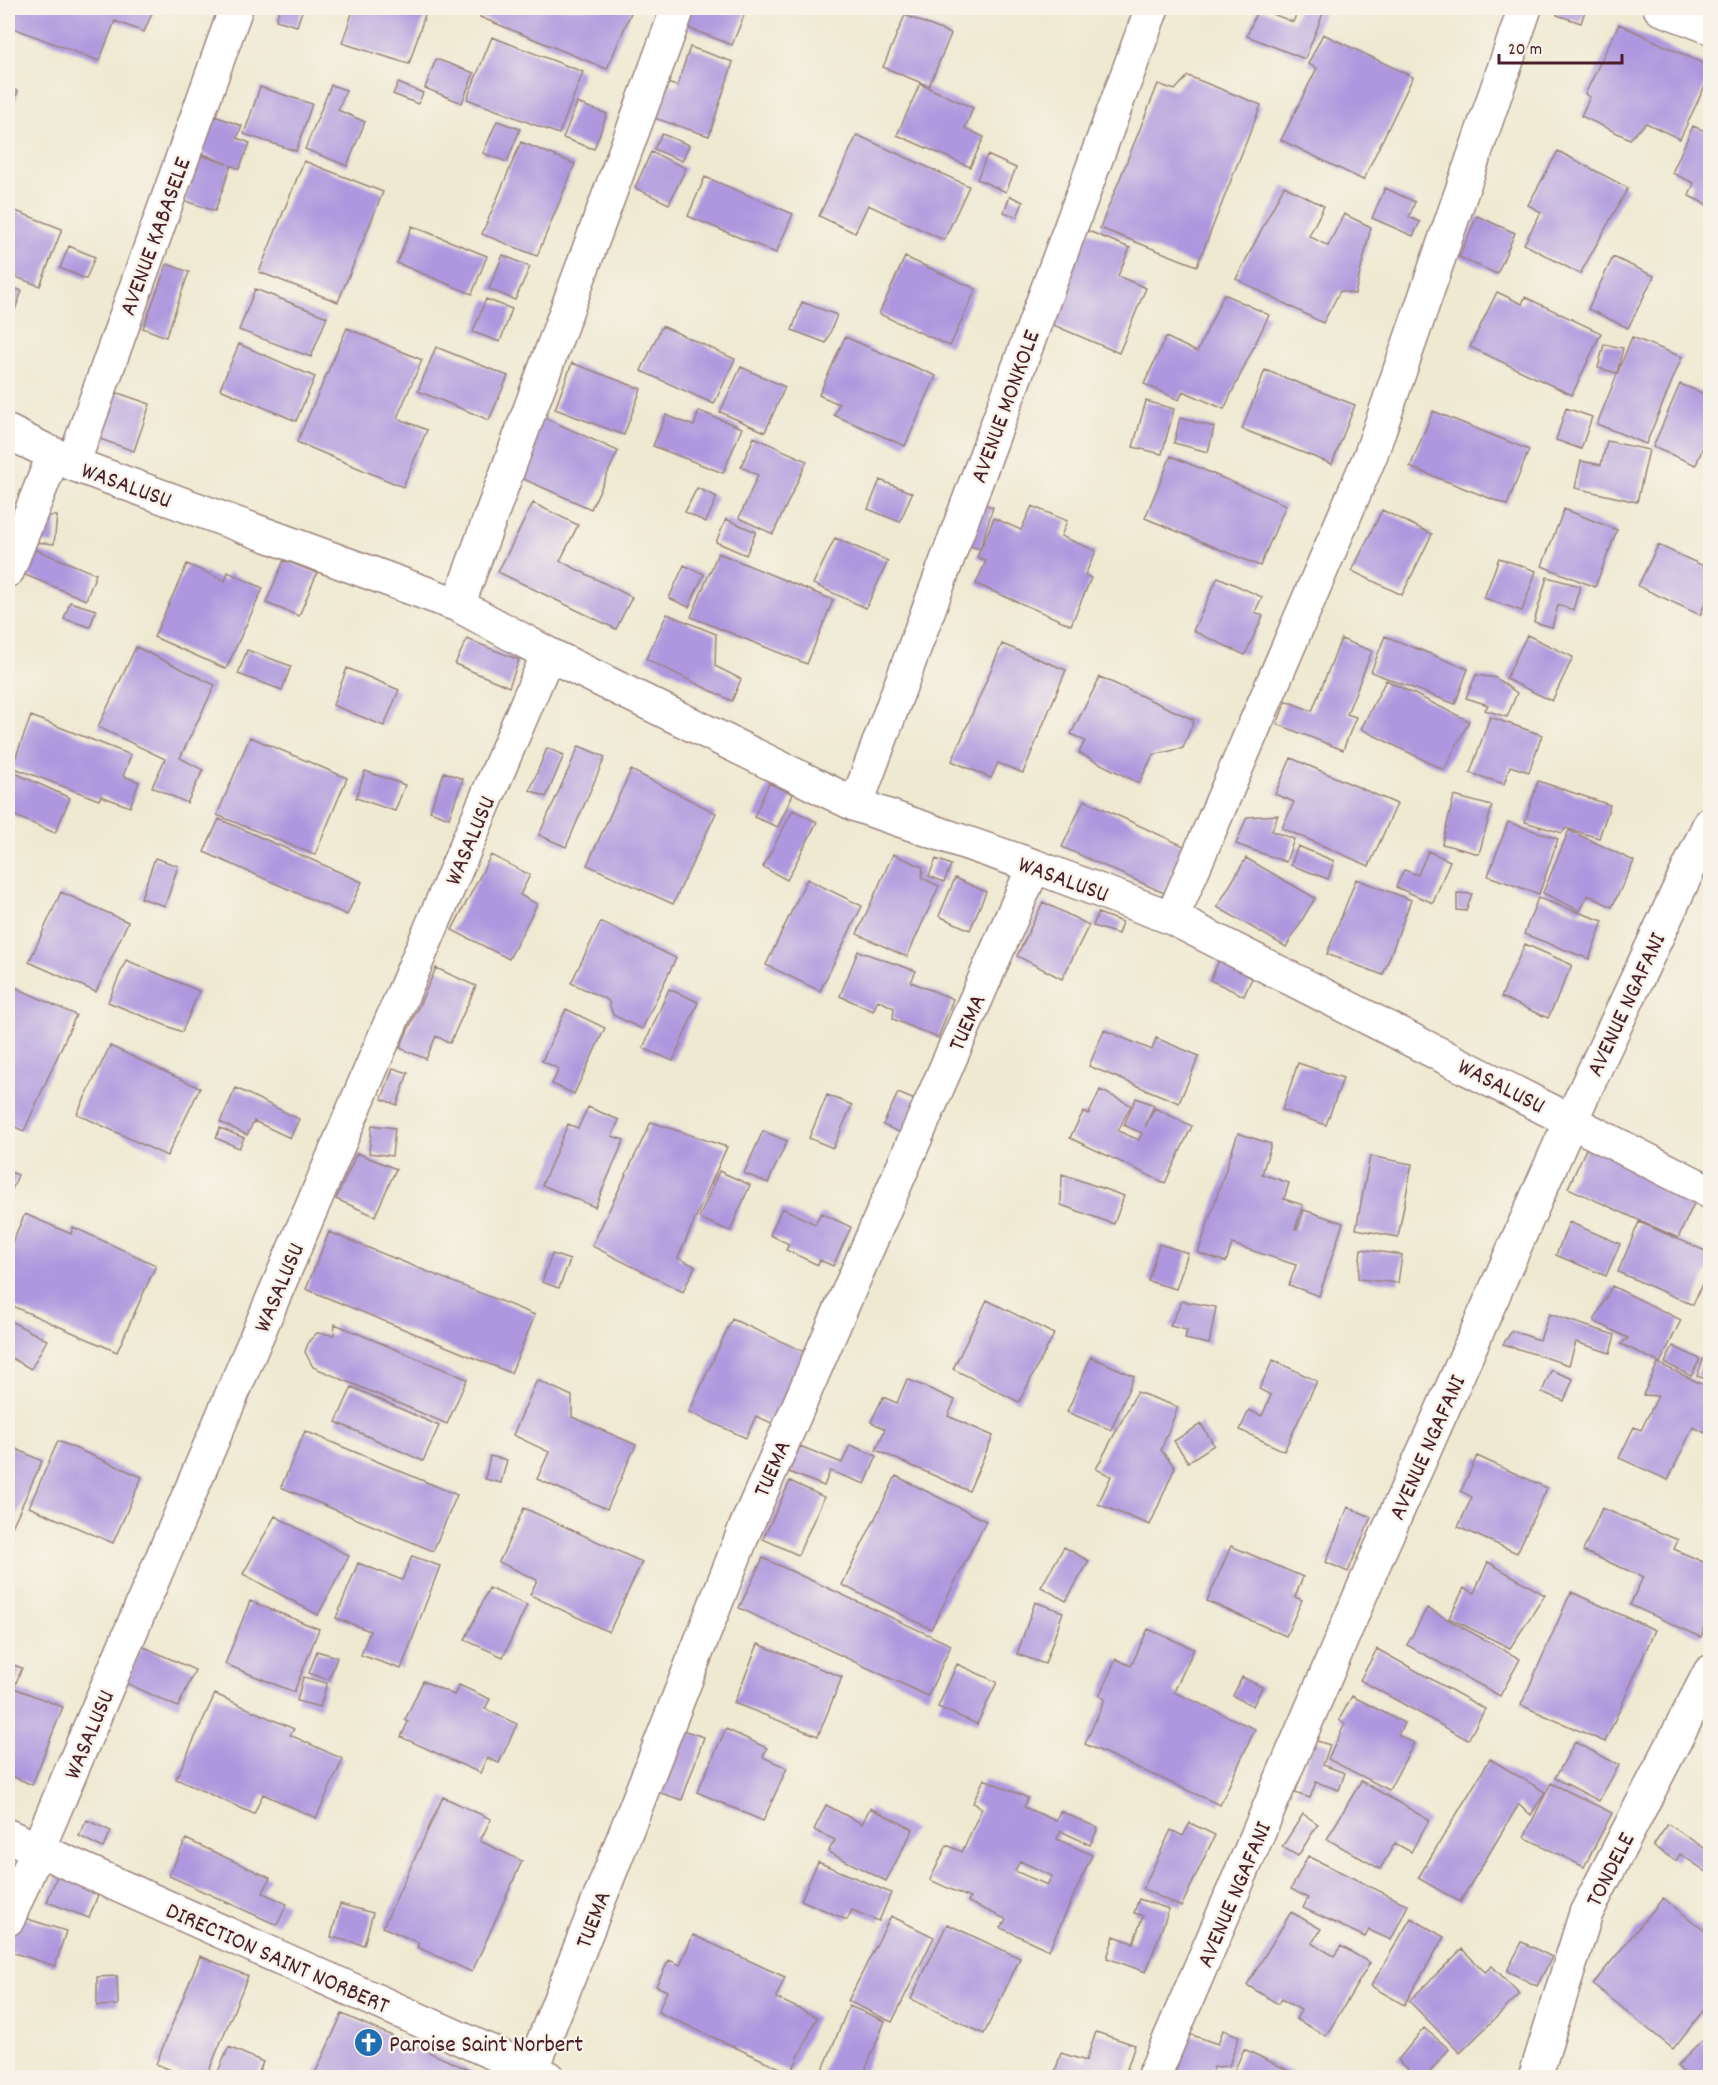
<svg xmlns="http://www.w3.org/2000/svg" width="1718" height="2085" font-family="Dekko,sans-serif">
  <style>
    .building { fill: #ae97de; fill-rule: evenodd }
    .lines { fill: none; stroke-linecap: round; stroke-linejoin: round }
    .minor-casing { stroke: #9c847e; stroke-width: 36 }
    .minor { stroke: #fff; stroke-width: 33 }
    .labels { text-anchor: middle; stroke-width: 5; stroke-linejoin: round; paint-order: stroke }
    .street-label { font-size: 24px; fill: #4a1f2b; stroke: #f7f3e8 }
    .poi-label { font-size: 24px; fill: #4a1f2b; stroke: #f7f3e8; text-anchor: start }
  </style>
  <rect width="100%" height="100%" fill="#f7f3e8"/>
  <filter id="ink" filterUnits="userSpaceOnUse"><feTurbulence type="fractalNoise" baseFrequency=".0167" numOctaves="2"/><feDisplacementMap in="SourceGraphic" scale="12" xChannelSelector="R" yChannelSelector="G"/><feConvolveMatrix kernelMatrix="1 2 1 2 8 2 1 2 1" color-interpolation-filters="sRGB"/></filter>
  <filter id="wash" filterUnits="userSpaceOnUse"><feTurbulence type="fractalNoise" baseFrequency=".008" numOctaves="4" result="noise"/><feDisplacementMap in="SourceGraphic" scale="24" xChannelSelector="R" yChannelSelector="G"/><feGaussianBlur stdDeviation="1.35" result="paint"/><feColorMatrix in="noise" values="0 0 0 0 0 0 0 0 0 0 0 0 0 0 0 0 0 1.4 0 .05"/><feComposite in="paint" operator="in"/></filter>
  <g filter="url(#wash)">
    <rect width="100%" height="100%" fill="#efe9d1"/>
    <g id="blocks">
      <!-- building -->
      <path class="building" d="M8,8H154L144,32L115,21L99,61L8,26Z
        M280,8H303L297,26L276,20Z
        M354,8H427L409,64L342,43Z
        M484,8H633L607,69L480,17Z
        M688,8H747L732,45L681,25Z
        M1258,8L1293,22L1299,8H1325L1305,59L1247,36Z
        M1559,8H1586L1581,23L1557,15Z
        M905,15L951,34L929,86L883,67Z
        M1619,24L1710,67V75L1680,139L1646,123L1630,139L1581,116L1590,97L1585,94Z
        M1323,34L1413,77L1363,180L1281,140L1317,68L1308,64Z
        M492,37L583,72L559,134L467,99Z
        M690,47L733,62L709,136L648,116L660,81L677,86Z
        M436,59L474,73L462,103L425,88Z
        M1188,76L1261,105L1197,266L1100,228L1158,84L1175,90Z
        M398,83L423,93L418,104L393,94Z
        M920,84L973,108L965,128L984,137L970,167L897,135Z
        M331,85L346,90L338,110L365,122L347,166L305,149Z
        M260,87L312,104L296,151L244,134Z
        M8,88L18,91L8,122Z
        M577,103L607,114L594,149L563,138Z
        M215,116L242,126L237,138L250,143L239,169L231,165L215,211L185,201L200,155L227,164L201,153Z
        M1710,120V206L1689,196L1694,183L1672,173L1693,126L1705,131Z
        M497,121L520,129L507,162L483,153Z
        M662,134L689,145L682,161L654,149Z
        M857,135L969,186L944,240L868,205L855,233L819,216Z
        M521,142L575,164L537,256L482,234Z
        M1558,151L1628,188L1580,274L1524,244L1541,212L1528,205Z
        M651,152L686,168L669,204L635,188Z
        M987,155L1016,168L1006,192L977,179Z
        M304,161L383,192L338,302L259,272Z
        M705,177L793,214L776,253L688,216Z
        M1284,186L1324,206L1309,236L1328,246L1344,214L1371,227L1355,294L1340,291L1323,323L1236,279Z
        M1385,188L1415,202L1409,217L1420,222L1413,236L1372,218Z
        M1010,196L1023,202L1017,217L1004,212Z
        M8,208L62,229L40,286L8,274Z
        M1477,216L1515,233L1497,274L1459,257Z
        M412,226L487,256L472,294L397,263Z
        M1076,226L1130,248L1118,276L1146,288L1119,353L1037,318Z
        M69,246L95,257L86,279L60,268Z
        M503,255L530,267L515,300L489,289Z
        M905,257L976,289L950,346L879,314Z
        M1613,257L1654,276L1628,328L1588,309Z
        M167,264L189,272L166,337L143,328Z
        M8,286L22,291L10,323L8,322Z
        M255,289L327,317L311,357L239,330Z
        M1497,292L1522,304L1525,297L1601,333L1572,395L1470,347Z
        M1224,294L1269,315L1224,409L1183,391L1179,400L1144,384L1166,337L1197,352Z
        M486,299L512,309L500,342L473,332Z
        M802,302L837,315L826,343L792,330Z
        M662,326L735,359L714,404L641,371Z
        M347,328L422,360L397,418L427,430L403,487L297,442Z
        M845,337L936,376L905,446L834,415L839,404L819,395Z
        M1632,337L1682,357L1646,444L1597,424Z
        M239,344L315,377L296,421L220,389Z
        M1604,344L1623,348L1617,373L1598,368Z
        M436,347L508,376L489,420L418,391Z
        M572,363L641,389L624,435L555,409Z
        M741,367L785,387L765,432L720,412Z
        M1265,370L1355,405L1332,464L1242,429Z
        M1680,384L1710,396V429L1696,465L1653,447Z
        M115,392L150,404L134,451L100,439Z
        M1146,401L1174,409L1162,454L1133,447Z
        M1566,408L1592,417L1581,449L1556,440Z
        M699,411L742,428L723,473L653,446L666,415L694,426Z
        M1433,411L1529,450L1507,505L1410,467Z
        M543,417L618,451L591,509L517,476Z
        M1180,418L1214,427L1208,452L1174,443Z
        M754,437L807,461L773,534L739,518L758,475L741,467Z
        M1607,441L1649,450L1637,502L1575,488L1581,461L1601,465Z
        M1171,456L1286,505L1260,566L1145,518Z
        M880,480L912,493L900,522L868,509Z
        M697,488L717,497L706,522L685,512Z
        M973,501L993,507L980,549L961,543Z
        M533,503L578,525L560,561L632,597L616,629L498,572Z
        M1032,506L1067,521L1061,536L1096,551L1085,575L1091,578L1071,625L976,584L986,561L977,557L994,518L1021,530Z
        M1564,509L1617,530L1595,587L1542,566Z
        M1382,510L1432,534L1402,595L1352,571Z
        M36,515L57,516L54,544L34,542Z
        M726,519L756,532L746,555L716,542Z
        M835,538L888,561L866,608L813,584Z
        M1658,545L1710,569V592L1700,615L1638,586Z
        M34,549L96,574L86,600L23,574Z
        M718,553L833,600L807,664L691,617Z
        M1499,558L1536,571L1522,611L1484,598Z
        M284,560L317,573L299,616L266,603Z
        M187,564L225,581L228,572L263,588L226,669L154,637Z
        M684,565L704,574L689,607L669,598Z
        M1218,577L1262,597L1255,612L1263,616L1245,655L1193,631Z
        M1547,577L1580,586L1573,610L1558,605L1552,627L1534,622Z
        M70,602L96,610L90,627L64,619Z
        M667,614L716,634L715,666L741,679L732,701L646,659Z
        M1527,635L1573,657L1552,701L1506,679Z
        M1385,636L1468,669L1455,704L1371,672Z
        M467,639L519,660L509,687L455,664Z
        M1341,639L1372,651L1347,714L1356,717L1343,750L1277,724L1286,701L1312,711Z
        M1002,644L1066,670L1023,773L998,763L991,778L952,761Z
        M136,647L215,685L180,758L203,770L187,803L152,787L165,759L98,727Z
        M247,650L291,666L282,690L238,674Z
        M347,668L399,690L384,726L333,705Z
        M1476,675L1496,678L1517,693L1507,717L1485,710L1488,705L1466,698Z
        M1100,677L1194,720L1183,748L1153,755L1139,783L1079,753L1085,741L1071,734Z
        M1386,680L1469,721L1444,770L1361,729Z
        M31,716L131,755L123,776L139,782L130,807L101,796L99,800L12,767Z
        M1490,717L1542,735L1529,772L1510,766L1504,784L1470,773Z
        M250,737L347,778L315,855L217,815Z
        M579,746L605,757L566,847L539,835Z
        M547,748L564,755L546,797L530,790Z
        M1291,758L1397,804L1369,866L1282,828L1294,802L1275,794Z
        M8,770L70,798L55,833L8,813Z
        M631,770L716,813L673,904L587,865Z
        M365,771L405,785L395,811L356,798Z
        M444,772L463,779L449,818L430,811Z
        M1538,781L1610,805L1599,838L1566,828L1562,833L1525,822Z
        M769,783L793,794L778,827L754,817Z
        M1454,796L1492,806L1479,854L1442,844Z
        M1084,800L1186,847L1164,893L1062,847Z
        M793,810L817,822L787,880L763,867Z
        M1278,815L1272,831L1294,839L1286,862L1236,844L1247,817Z
        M219,819L362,882L347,915L204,852Z
        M1508,822L1558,839L1539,894L1488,876Z
        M1569,830L1634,861L1612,907L1588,895L1580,911L1543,893Z
        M1298,846L1334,861L1328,879L1291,865Z
        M1428,851L1450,861L1433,903L1396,887L1404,870L1418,875Z
        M893,854L923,867L922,878L939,886L907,957L857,934Z
        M491,855L530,875L520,895L537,904L509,959L452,930Z
        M155,858L178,866L165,906L141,898Z
        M1246,858L1315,898L1286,947L1217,907Z
        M936,859L951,865L944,882L929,876Z
        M955,878L986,892L970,930L939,916Z
        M807,879L862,906L820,991L766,965Z
        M1356,879L1411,900L1383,975L1327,954Z
        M61,892L128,922L96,992L29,962Z
        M1457,893L1472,894L1466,911L1457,910Z
        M1538,898L1603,921L1589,959L1524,934Z
        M1043,902L1089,925L1062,979L1017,956Z
        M1098,913L1122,922L1118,934L1093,926Z
        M601,922L676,958L642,1029L613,1015L608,1000L571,983Z
        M1525,944L1572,965L1548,1018L1501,997Z
        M858,951L916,971L911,982L953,999L938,1038L893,1019L894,1008L878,1000L873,1011L840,996Z
        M1223,952L1257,967L1244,996L1210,980Z
        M126,960L199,991L182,1032L108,1002Z
        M436,968L476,986L450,1043L436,1036L426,1059L400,1048Z
        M8,984L76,1015L24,1131L8,1124Z
        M669,989L698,1002L673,1061L643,1048Z
        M566,1009L605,1028L574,1094L552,1084L559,1069L542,1061Z
        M1104,1030L1152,1050L1156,1038L1199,1056L1179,1103L1089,1066Z
        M110,1046L200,1088L167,1156L77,1114Z
        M1298,1063L1343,1078L1326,1125L1282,1110Z
        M393,1068L408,1073L397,1105L382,1099Z
        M236,1088L299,1119L290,1138L254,1121L247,1135L220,1122Z
        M1100,1090L1131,1105L1118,1131L1139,1140L1142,1133L1124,1125L1136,1098L1154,1105L1145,1127L1155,1108L1192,1126L1165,1183L1070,1138L1083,1112L1089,1114Z
        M898,1093L917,1101L903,1134L883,1125Z
        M827,1095L852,1105L833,1148L809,1138Z
        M588,1107L619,1120L612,1136L624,1140L595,1207L542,1185L568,1124L578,1128Z
        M651,1122L727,1147L678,1258L695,1266L683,1292L592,1246Z
        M372,1125L395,1128L392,1156L369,1153Z
        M220,1128L244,1138L239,1148L216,1138Z
        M763,1131L787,1141L768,1183L744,1173Z
        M1238,1133L1271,1144L1262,1174L1289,1183L1284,1199L1303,1205L1295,1229H1297L1304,1210L1343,1223L1319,1296L1289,1285L1296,1265L1232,1244L1226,1262L1198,1253Z
        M1591,1138L1696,1199L1678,1238L1568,1188Z
        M357,1153L396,1169L375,1216L336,1199Z
        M1370,1156L1412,1164L1398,1237L1356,1229Z
        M8,1171L18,1175L8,1199Z
        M719,1171L750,1185L730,1231L699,1218Z
        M1062,1174L1124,1196L1114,1224L1061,1205Z
        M782,1208L815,1224L821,1213L851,1227L833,1266L820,1260L818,1265L786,1250L789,1244L770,1235Z
        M25,1214L71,1234L73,1227L156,1265L117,1352L8,1304V1251Z
        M1569,1222L1620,1244L1606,1276L1556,1255Z
        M1639,1222L1710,1253V1265L1693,1305L1618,1272Z
        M329,1232L535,1315L511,1373L306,1289Z
        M1159,1244L1188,1253L1176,1289L1148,1281Z
        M1361,1249L1402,1255L1398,1283L1358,1279Z
        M552,1254L570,1260L559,1288L542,1282Z
        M1612,1286L1681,1320L1660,1363L1621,1344L1628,1338L1594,1321Z
        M987,1300L1054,1334L1019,1402L953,1369Z
        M1182,1301L1216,1307L1209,1344L1185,1339L1187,1330L1170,1326Z
        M1549,1314L1615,1335L1610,1353L1576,1342L1569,1365L1503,1344L1512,1331L1540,1340Z
        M732,1319L809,1354L776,1425L756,1416L746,1438L689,1412Z
        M8,1320L47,1340L31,1369L8,1356Z
        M335,1324L467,1379L447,1424L313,1367L305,1352L309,1341L317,1333L334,1335Z
        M1710,1341V1381L1697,1376Z
        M1673,1346L1700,1359L1691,1376L1665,1363Z
        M1091,1357L1134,1376L1111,1430L1067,1412Z
        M1273,1360L1317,1381L1284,1451L1240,1430L1249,1410L1262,1416L1271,1395L1259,1389Z
        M1658,1363L1710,1388V1435L1693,1427L1668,1480L1619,1458L1634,1427L1641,1430L1658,1396L1643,1395Z
        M1551,1370L1573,1379L1564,1401L1542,1392Z
        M907,1379L955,1400L948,1416L993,1436L969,1491L876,1450L885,1429L871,1422L883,1397L897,1403Z
        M537,1380L572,1396V1417L636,1445L607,1509L537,1479L549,1452L513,1435Z
        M352,1387L439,1426L423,1461L336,1422Z
        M1137,1392L1178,1407L1161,1450L1175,1467L1150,1525L1098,1504L1111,1476L1096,1469Z
        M1201,1424L1214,1445L1188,1462L1174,1441Z
        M305,1431L457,1495L433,1551L281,1487Z
        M58,1441L142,1477L113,1543L29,1507Z
        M8,1445L42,1461L8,1536Z
        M850,1445L877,1456L865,1484L830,1471L824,1486L789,1472L800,1446L842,1463Z
        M490,1456L507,1460L501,1483L485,1479Z
        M1477,1456L1547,1488L1517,1553L1458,1527L1472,1497L1461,1491Z
        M896,1476L986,1521L931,1629L842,1585Z
        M790,1481L824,1497L798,1555L763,1539Z
        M1348,1507L1371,1517L1348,1572L1326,1562Z
        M524,1508L642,1562L609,1632L530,1595L537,1580L499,1562Z
        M1602,1508L1678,1540L1674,1549L1710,1565V1616L1701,1637L1630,1605L1643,1577L1583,1551Z
        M275,1516L349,1556L318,1615L243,1574Z
        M1231,1546L1303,1577L1295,1597L1302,1600L1286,1636L1207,1601Z
        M1064,1547L1089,1561L1066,1601L1041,1587Z
        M412,1556L440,1566L401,1669L361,1655L370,1631L336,1618L358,1563L402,1580Z
        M763,1558L951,1645L928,1696L739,1608Z
        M1488,1562L1545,1595L1510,1648L1449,1618L1464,1588L1474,1593Z
        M489,1588L527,1605L503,1657L465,1640Z
        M1571,1592L1655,1630L1605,1742L1521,1705Z
        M250,1601L319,1629L294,1692L225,1664Z
        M1035,1602L1063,1612L1045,1664L1017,1654Z
        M1427,1608L1520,1659L1500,1696L1407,1645Z
        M1148,1629L1194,1649L1174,1692L1255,1729L1220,1805L1085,1744L1105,1699L1099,1696L1116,1659L1131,1666Z
        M758,1644L842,1677L818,1736L734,1703Z
        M142,1646L195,1670L178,1707L126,1683Z
        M1377,1649L1485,1709L1468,1740L1360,1680Z
        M317,1651L337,1657L329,1680L309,1673Z
        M8,1663L22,1668L14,1688L63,1707L32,1785L8,1774Z
        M957,1664L997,1682L977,1724L938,1707Z
        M303,1677L327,1683L320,1707L297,1701Z
        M1242,1677L1262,1687L1253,1706L1233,1696Z
        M423,1681L454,1695L459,1685L490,1699L485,1709L517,1724L499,1763L487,1758L480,1773L401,1737L408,1722L405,1720Z
        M215,1694L294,1729L290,1735L343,1759L316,1818L263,1794L254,1814L176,1779Z
        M1352,1696L1404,1723L1398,1735L1414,1743L1389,1790L1328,1759L1345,1724L1339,1720Z
        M679,1729L704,1737L682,1800L658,1792Z
        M726,1729L767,1748L763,1757L787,1768L763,1821L697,1792Z
        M1314,1740L1330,1745L1323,1765L1345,1773L1339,1790L1316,1782L1310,1798L1295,1793Z
        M1575,1742L1619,1765L1599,1801L1555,1778Z
        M1490,1759L1545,1792L1531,1815L1519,1804L1460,1902L1418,1878Z
        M984,1779L1028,1798L1024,1807L1056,1821L1060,1811L1098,1828L1090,1845L1061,1831L1057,1839L1092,1855L1049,1950L1001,1928L1006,1919L968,1902L970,1898L930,1880L947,1845L962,1852L982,1808L973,1803ZM1020,1861L1052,1876L1047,1885L1015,1871Z
        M1361,1781L1429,1820L1411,1852L1395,1843L1380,1869L1327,1839Z
        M1551,1783L1612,1813L1584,1867L1524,1837Z
        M443,1797L491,1819L480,1841L522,1861L472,1972L417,1947L419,1943L383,1927Z
        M826,1805L862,1824L870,1808L913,1829L886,1881L828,1852L835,1840L814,1830Z
        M1303,1814L1318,1824L1298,1856L1282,1847Z
        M87,1820L111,1831L103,1848L79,1836Z
        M1190,1823L1215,1835L1181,1907L1143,1889L1171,1830L1183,1836Z
        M1668,1824L1710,1852V1874L1680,1854L1676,1861L1653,1846Z
        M186,1839L270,1878L263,1893L287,1904L277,1925L169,1876Z
        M1308,1856L1408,1905L1391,1940L1369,1930L1365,1937L1303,1908L1308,1898L1291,1889Z
        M818,1862L891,1893L879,1921L852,1910L847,1920L801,1900Z
        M61,1865L103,1882L89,1918L47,1902Z
        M1663,1898L1710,1935V2002L1673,2049L1593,1984Z
        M1139,1899L1169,1909L1146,1972L1107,1958L1114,1936L1133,1943L1143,1916L1134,1913Z
        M340,1904L373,1913L364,1945L331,1937Z
        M1291,1912L1321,1929L1312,1943L1334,1956L1341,1946L1370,1963L1326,2036L1296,2019L1301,2010L1281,1999L1278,2004L1247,1985Z
        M18,1916L66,1931L55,1966L8,1951Z
        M891,1916L934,1937L892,2022L848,2001Z
        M1411,1918L1444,1937L1404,2005L1371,1986Z
        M947,1924L1020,1958L984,2034L911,1999Z
        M693,1935L785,1977L776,1998L817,2017L791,2073L658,2012L667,1991L656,1986L669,1960L680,1965Z
        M1522,1942L1552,1957L1537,1986L1507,1971Z
        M1462,1949L1485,1972L1492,1966L1520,1994L1460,2053L1409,2001Z
        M200,1956L248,1976L206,2078H190L156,2064Z
        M117,1976L118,2005L97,2006V1977Z
        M849,2006L885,2021L862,2078H835L822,2072Z
        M342,2014L474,2072L471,2078H313Z
        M1424,2028L1449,2049L1425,2078H1418L1398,2060Z
        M1223,2030L1239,2036L1229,2066L1214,2067L1211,2078H1173L1189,2034L1218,2044Z
        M1096,2032L1135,2045L1124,2078H1053L1061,2053L1086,2061Z
        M1702,2041L1710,2049V2078H1688L1677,2066Z
        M229,2047L263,2062L256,2078H215Z
        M1244,2049L1304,2078H1231Z"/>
    </g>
  </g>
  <g filter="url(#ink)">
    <use href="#blocks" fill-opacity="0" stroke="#9c847e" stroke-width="1.5"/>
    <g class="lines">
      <defs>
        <path id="minor" d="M1660,8L1710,27
          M8,432L73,464L458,605L548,654L856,805L1034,866L1172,918L1710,1192
          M73,464L236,8
          M8,570L54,454
          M458,605L678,8
          M856,805L1152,8
          M1172,918L1371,454L1525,8
          M8,1836L549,2078
          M8,1919L548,654
          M529,2078L745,1529L1034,866
          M1153,2078L1376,1559L1571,1120L1710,823
          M1535,2078L1586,1913L1710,1672"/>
      </defs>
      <!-- minor casing -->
      <use href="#minor" class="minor-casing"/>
      <!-- minor -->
      <use href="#minor" class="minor"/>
    </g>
  </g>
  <!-- icons -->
  <defs>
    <symbol id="church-disc" viewBox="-11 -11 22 22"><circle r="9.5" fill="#1f6fb2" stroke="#f7f3e8"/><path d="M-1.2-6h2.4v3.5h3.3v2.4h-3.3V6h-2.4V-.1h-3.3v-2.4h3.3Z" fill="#fff"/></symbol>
  </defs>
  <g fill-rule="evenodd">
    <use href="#church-disc" x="352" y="2026" width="33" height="33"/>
  </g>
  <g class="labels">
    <!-- street labels -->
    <g class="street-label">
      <text transform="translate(154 236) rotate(-70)" y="8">AVENUE KABASELE</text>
      <text transform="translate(1004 406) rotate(-70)" y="8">AVENUE MONKOLE</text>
      <text transform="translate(127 484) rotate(20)" y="8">WASALUSU</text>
      <text transform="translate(469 840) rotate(-67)" y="8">WASALUSU</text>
      <text transform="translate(1064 878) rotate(20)" y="8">WASALUSU</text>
      <text transform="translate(1625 1004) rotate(-65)" y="8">AVENUE NGAFANI</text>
      <text transform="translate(966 1022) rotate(-66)" y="8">TUEMA</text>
      <text transform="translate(1502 1085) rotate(27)" y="8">WASALUSU</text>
      <text transform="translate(278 1287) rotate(-67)" y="8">WASALUSU</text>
      <text transform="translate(1426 1447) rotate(-66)" y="8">AVENUE NGAFANI</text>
      <text transform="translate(771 1468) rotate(-66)" y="8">TUEMA</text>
      <text transform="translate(88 1734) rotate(-67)" y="8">WASALUSU</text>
      <text transform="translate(1609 1869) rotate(-63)" y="8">TONDELE</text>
      <text transform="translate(1233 1894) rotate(-67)" y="8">AVENUE NGAFANI</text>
      <text transform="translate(592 1919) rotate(-69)" y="8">TUEMA</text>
      <text transform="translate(278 1957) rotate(24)" y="8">DIRECTION SAINT NORBERT</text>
    </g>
    <!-- poi labels -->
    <g class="poi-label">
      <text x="389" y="2051">Paroise Saint Norbert</text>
    </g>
  </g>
  <!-- margin -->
  <rect width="1718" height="2085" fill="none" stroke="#f7f3e8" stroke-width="30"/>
  <!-- scale -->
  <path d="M1499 54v9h123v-9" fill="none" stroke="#4a1f2b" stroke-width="3"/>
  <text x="1508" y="54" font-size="18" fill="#4a1f2b" stroke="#f7f3e8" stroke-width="4.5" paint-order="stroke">20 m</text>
</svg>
